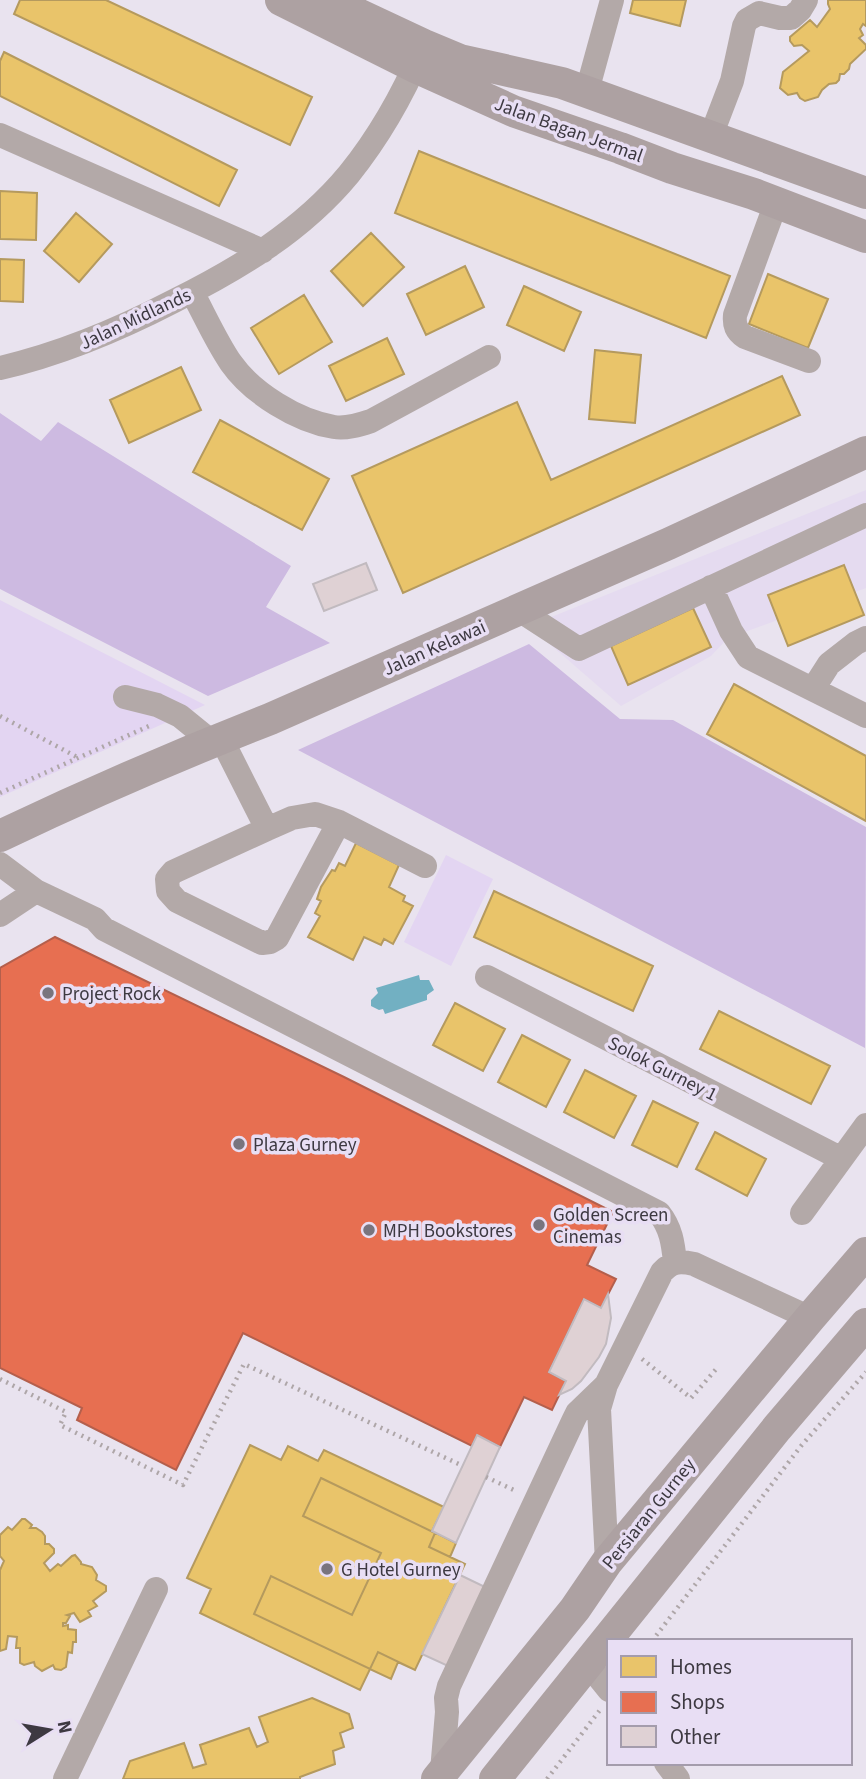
<svg xmlns="http://www.w3.org/2000/svg" width="866" height="1779" font-family="'Source Sans 3',sans-serif">
  <style>
    .built { fill: #e5dbf0 }
    .green { fill: #e3d5f2 }
    .forest { fill: #cdbae1 }
    .water { fill: #72b0c2 }
    .homes { fill: #e9c46a; stroke: #b59a5e; stroke-width: 2 }
    .shops { fill: #e76f51; stroke: #b45f4c; stroke-width: 2 }
    .building { fill: #dfd1d4; stroke: #c1babf; stroke-width: 2 }
    .lines { fill: none; stroke-linecap: round; stroke-linejoin: round }
    .path { stroke: #aea6a8; stroke-width: 4.5; stroke-dasharray: 2 5; stroke-linecap: butt }
    .minor { stroke: #b3a9a8; stroke-width: 24 }
    .major { stroke: #ada1a2; stroke-width: 32 }
    .poi-dot { fill: #79747e; stroke: #e8def4; stroke-width: 2.5 }
    .labels { text-anchor: middle; stroke-width: 7; stroke-linejoin: round; paint-order: stroke }
    .street-label { font-size: 19px; fill: #3d3941; stroke: #e8def4 }
    .poi-label { font-size: 19px; fill: #3d3941; stroke: #e8def4; text-anchor: start }
  </style>
  <rect width="100%" height="100%" fill="#e9e3ef"/>
  <!-- built -->
  <path class="built" d="M866,490V588L728,638L711,656L621,706L529,626Z"/>
  <!-- green -->
  <path class="green" d="M0,600L205,705L0,797Z
    M446,855L493,879L451,966L404,942Z"/>
  <!-- forest -->
  <path class="forest" d="M0,413L41,441L58,422L291,566L266,607L330,643L208,696L0,589Z
    M529,644L620,719L673,720L866,827L865,1048L298,750Z"/>
  <!-- water -->
  <path class="water" d="M419,975L420,980H429L434,990L427,995V1000L385,1014L383,1009L379,1010L371,1006V1000L378,993L376,988Z"/>
  <!-- homes -->
  <path class="homes" d="M20,0H106L312,97L290,145L14,14Z
    M633,0H686L680,26L630,13Z
    M828,0H866V26L863,24L860,29L863,35L859,38L866,45V49L850,64L849,69L844,74H840L839,80L836,83L829,84L822,90L818,97L805,101L800,98L797,93L788,95L780,88L783,72L809,51L802,45L794,46L790,41V37L810,20L817,27L830,9L828,4Z
    M4,52L237,170L219,206L0,96V61Z
    M419,151L730,276L706,338L395,213Z
    M0,191L37,193L36,240L0,239Z
    M76,213L112,244L79,282L44,251Z
    M371,233L404,267L363,306L331,271Z
    M0,259L24,260L23,302L0,301Z
    M465,266L484,307L426,335L407,294Z
    M768,274L828,299L808,348L749,324Z
    M524,286L581,312L564,351L507,325Z
    M304,295L332,342L279,374L251,328Z
    M387,338L404,374L346,401L329,366Z
    M595,350L641,355L635,423L589,419Z
    M181,367L201,410L129,443L110,400Z
    M782,376L800,415L403,593L352,476L517,402L551,480Z
    M220,420L329,479L302,530L193,472Z
    M844,565L864,615L788,646L768,595Z
    M693,608L711,647L628,685L611,646Z
    M734,684L866,756V821L707,734Z
    M356,843L399,865L389,887L405,896L403,901L413,906L393,944L384,939L381,945L364,937L353,960L308,937L320,916L315,913L321,901L317,899L321,887L332,870L335,871L339,863L345,866Z
    M494,891L653,966L633,1011L474,937Z
    M455,1003L505,1029L483,1071L433,1045Z
    M719,1011L830,1066L811,1104L700,1049Z
    M522,1035L570,1060L546,1107L498,1082Z
    M585,1070L636,1096L614,1138L564,1112Z
    M653,1101L698,1123L677,1167L632,1145Z
    M715,1132L766,1159L747,1196L696,1169Z
    M250,1445L281,1460L288,1446L318,1461L324,1450L444,1507L432,1531L456,1543L450,1557L465,1564L415,1670L398,1662L391,1679L370,1669L360,1690L200,1613L211,1589L187,1578Z
    M321,1478L435,1533L429,1547L465,1564L415,1670L378,1652L370,1669L254,1614L271,1576L352,1615L381,1553L303,1516Z
    M22,1519H25L32,1525L30,1528H36L42,1532L45,1536V1544H49L54,1549V1553L44,1563L50,1571L58,1564L61,1566L72,1556L75,1555L81,1562V1564L92,1567L97,1575L96,1580L106,1586V1591L93,1601L97,1606L88,1611L91,1616L80,1622L74,1613L67,1615L70,1616L66,1623H63V1626L68,1625V1629L76,1630V1642H73L72,1653L68,1652L66,1667L61,1670L55,1669L53,1665L42,1671L35,1666L34,1662L24,1665L20,1663V1648H16L17,1637L8,1636L6,1649L0,1651V1570L4,1561L0,1556V1535L8,1527L12,1530Z
    M312,1698L349,1714L353,1728L340,1733L344,1747L333,1751L335,1764L300,1777V1779H123L130,1761L184,1743L193,1768L206,1764L200,1745L249,1728L257,1747L268,1742L259,1717Z"/>
  <!-- shops -->
  <path class="shops" d="M55,937L344,1077L613,1212L587,1265L616,1279L601,1308L584,1299L549,1372L566,1381L552,1410L524,1397L500,1447L477,1435L472,1446L243,1333L176,1470L77,1420L82,1408L0,1368V968Z"/>
  <!-- building -->
  <path class="building" d="M366,563L377,590L324,611L313,584Z
    M608,1294L611,1318L606,1344L599,1357L581,1381L572,1389L559,1395L566,1381L549,1372L584,1299L601,1308Z
    M477,1435L500,1447L456,1543L432,1531Z
    M460,1575L485,1587L448,1666L422,1654Z"/>
  <g class="lines">
    <!-- path -->
    <path class="path" d="M0,716L77,757
      M0,793L149,726
      M642,1359L691,1398L718,1367
      M0,1379L66,1412L60,1425L183,1485L244,1364L463,1466
      M486,1477L516,1491
      M652,1641L801,1446L866,1372
      M547,1779L600,1710"/>
    <!-- minor -->
    <path class="minor" d="M587,91L612,0
      M0,135L263,251
      M711,136L732,81L744,26L747,20L759,13L780,18H791L800,10L806,0
      M776,203L735,315C734,325 736,331 745,337L809,361
      M192,292C204,314 217,343 231,363C252,393 297,421 334,427C346,429 359,425 371,421L489,357
      M0,368C61,354 118,330 174,301C238,269 302,231 349,174C378,138 404,92 422,50
      M711,587L731,631L748,657L866,716
      M519,610L579,649L866,515
      M813,689L829,664L856,643L866,638
      M125,697L157,705L180,716L212,742
      M221,738L267,829L292,818L315,814L339,822L425,866
      M267,829L173,872L167,879L168,891L177,901L262,943L270,942L277,938L339,822
      M0,864L36,891L95,919L104,929L659,1213C671,1228 673,1243 675,1262
      M0,915L36,891
      M487,977L840,1158
      M802,1213L866,1125
      M607,1562L599,1409L606,1385L662,1272C672,1261 680,1261 694,1264L810,1318
      M588,1664L609,1690
      M666,1763L678,1779
      M442,1771L447,1712L446,1698L449,1686L574,1419L577,1413L605,1386
      M65,1779L156,1589"/>
    <!-- major -->
    <path class="major" d="M281,0L415,67L513,111L620,148L672,168L754,194L866,237
      M330,1L424,45L460,60L562,83L866,193
      M0,836C88,794 178,755 270,719L668,544L866,452
      M437,1779L575,1609L607,1562L810,1318L866,1253
      M495,1779L777,1428L866,1324"/>
  </g>
  <!-- markers -->
  <g class="poi-dot">
    <circle cx="48" cy="993" r="7"/>
    <circle cx="239" cy="1144" r="7"/>
    <circle cx="539" cy="1225" r="7"/>
    <circle cx="369" cy="1230" r="7"/>
    <circle cx="327" cy="1569" r="7"/>
  </g>
  <g class="labels">
    <!-- street labels -->
    <g class="street-label">
      <text transform="translate(569 129) rotate(20)" y="7">Jalan Bagan Jermal</text>
      <text transform="translate(135 318) rotate(-25)" y="7">Jalan Midlands</text>
      <text transform="translate(434 647) rotate(-24)" y="7">Jalan Kelawai</text>
      <text transform="translate(663 1068) rotate(27)" y="7">Solok Gurney 1</text>
      <text transform="translate(648 1513) rotate(-51)" y="7">Persiaran Gurney</text>
    </g>
    <!-- poi labels -->
    <g class="poi-label">
      <text x="62" y="1000">Project Rock</text>
      <text x="253" y="1151">Plaza Gurney</text>
      <text x="553" y="1221">Golden Screen<tspan x="553" dy="22">Cinemas</tspan></text>
      <text x="383" y="1237">MPH Bookstores</text>
      <text x="341" y="1576">G Hotel Gurney</text>
    </g>
  </g>
  <!-- legend -->
  <rect x="607" y="1639" width="245" height="126" fill="#e8def4" stroke="#a49cac" stroke-width="2"/>
  <rect x="621" y="1656" width="35" height="21" fill="#e9c46a" stroke="#a49cac" stroke-width="2"/>
  <text x="670" y="1674" font-size="21" fill="#3d3941">Homes</text>
  <rect x="621" y="1692" width="35" height="21" fill="#e76f51" stroke="#a49cac" stroke-width="2"/>
  <text x="670" y="1709" font-size="21" fill="#3d3941">Shops</text>
  <rect x="621" y="1726" width="35" height="21" fill="#dfd1d4" stroke="#a49cac" stroke-width="2"/>
  <text x="670" y="1744" font-size="21" fill="#3d3941">Other</text>
  <!-- north arrow -->
  <g transform="translate(49 1730) rotate(79)" stroke="#e8def4" stroke-width="5" paint-order="stroke">
  <path d="M0-5L12 26L0 18L-12 26Z" fill="#3d3941"/>
  <text y="-10" font-size="19" font-weight="bold" text-anchor="middle" fill="#3d3941">N</text>
  </g>
</svg>
